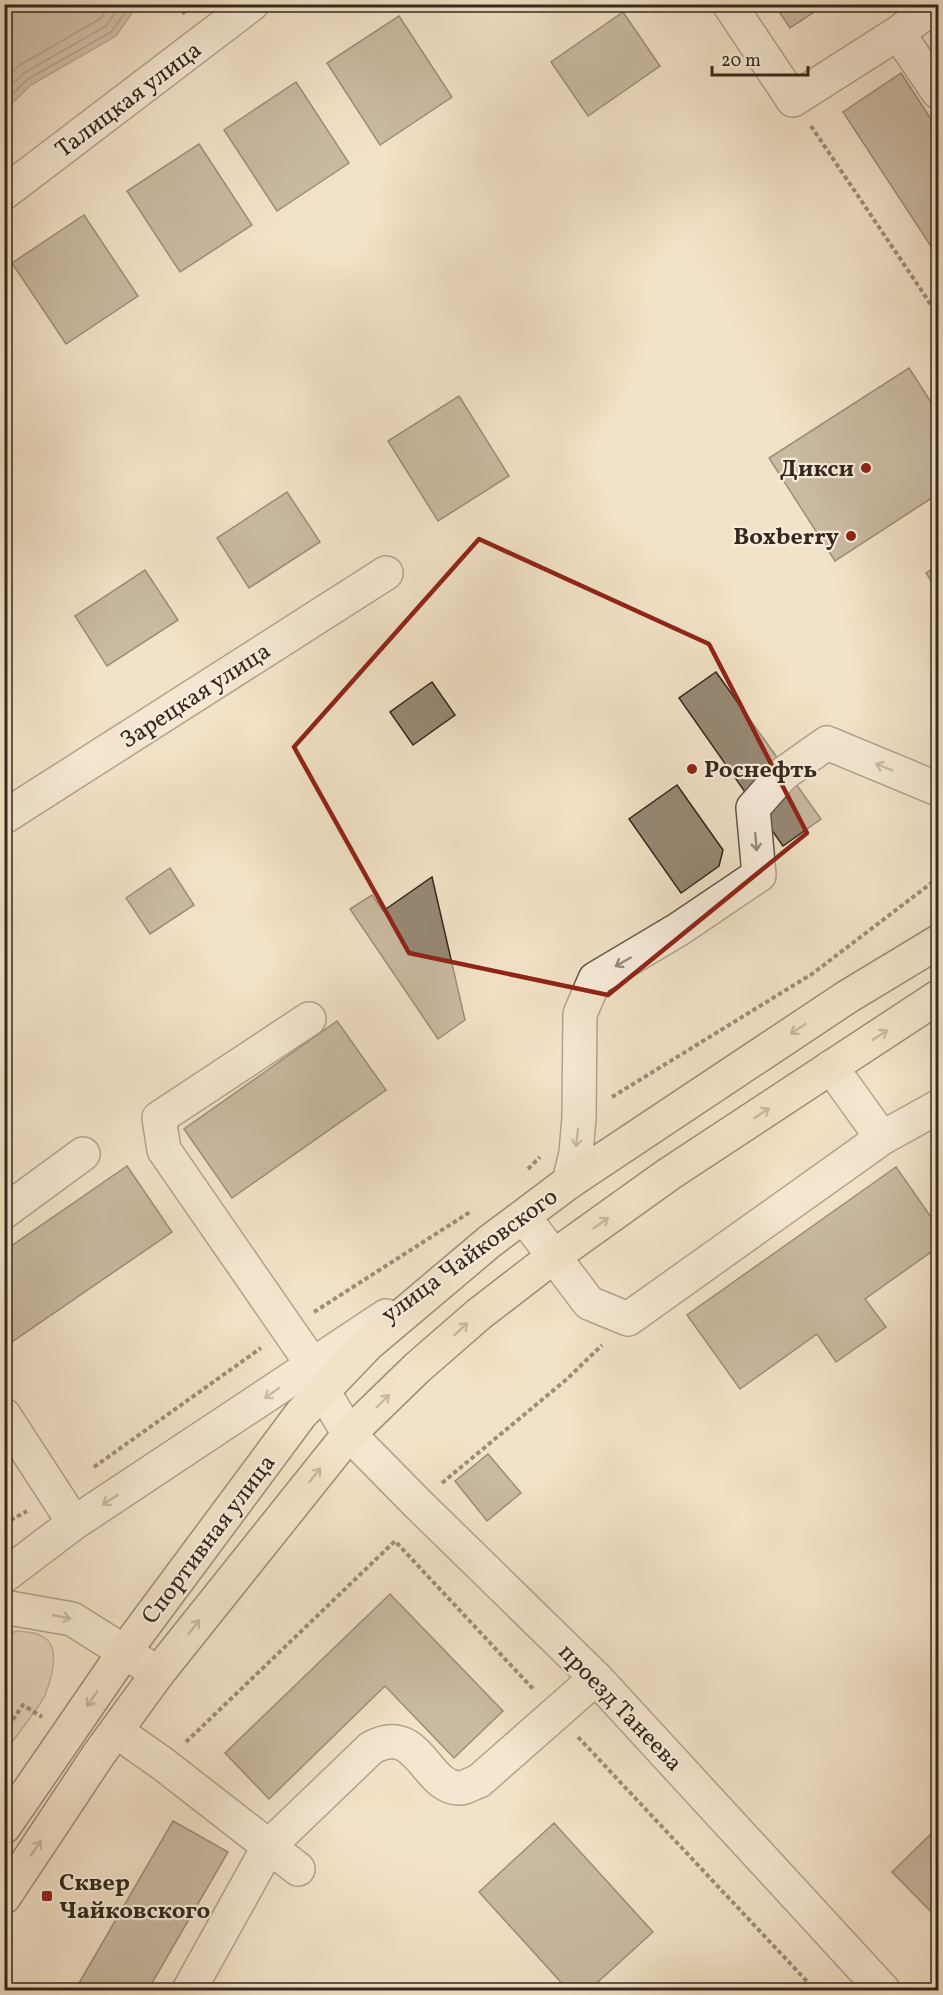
<svg xmlns="http://www.w3.org/2000/svg" width="943" height="1995" font-family="Vollkorn,serif">
  <style>
    .green { fill: #d2c2aa; stroke: #847564; stroke-width: 1.5 }
    .water { fill: #b2a38d; stroke: #807260; stroke-width: 1.5 }
    .lines { fill: none; stroke-linecap: round; stroke-linejoin: round }
    .shore { stroke: #746655; stroke-width: 1.5 }
    .building { fill: #978975; stroke: #35281d; stroke-width: 1.5 }
    .minor-casing { stroke: #645648; stroke-width: 36 }
    .highway-casing { stroke: #35281d; stroke-width: 36 }
    .path { stroke: #35281d; stroke-width: 4; stroke-dasharray: 4.5 3; stroke-linecap: butt }
    .minor { stroke: #f7ecdb; stroke-width: 33 }
    .highway { stroke: #f2e2c7; stroke-width: 33 }
    .oneway { stroke: #968a7c }
    .oneway2 { stroke: #948572 }
    .marked { fill: none; stroke: #8f2418; stroke-width: 4.5; stroke-linejoin: round }
    .poi-dot { fill: #8f2418; stroke: #f7ecdb; stroke-width: 2 }
    .labels { text-anchor: middle; stroke-width: 4.5; stroke-linejoin: round; paint-order: stroke }
    .street-label { font-size: 24px; fill: #35281d; stroke: #f7ecdb }
    .poi-label { font-size: 24px; font-weight: bold; fill: #35281d; stroke: #f7ecdb; text-anchor: end }
  </style>
  <rect width="100%" height="100%" fill="#f2e2c7"/>
  <filter id="stains"><feTurbulence type="fractalNoise" baseFrequency=".00333" numOctaves="4"/><feColorMatrix values="0 0 0 0 .2 0 0 0 0 .09 0 0 0 0 .02 0 0 0 .5 -.17"/></filter>
  <radialGradient id="worn" r=".72"><stop offset=".6" stop-color="#630" stop-opacity="0"/><stop offset="1" stop-color="#630" stop-opacity=".3"/></radialGradient>
  <!-- green -->
  <path class="green" d="M18,1631C27,1632 37,1632 45,1638C61,1649 51,1680 45,1695C38,1710 15,1737 5,1752V1634Z"/>
  <!-- water -->
  <path class="water" d="M5,4H134V10L116,36L31,85L5,110Z"/>
  <g class="lines">
    <!-- shore -->
    <path class="shore" d="M4,79L20,65L100,19L111,4
      M4,92L24,73L106,26L121,4
      M4,102L28,79L111,32L128,9V4"/>
  </g>
  <!-- building -->
  <path class="building" d="M774,4H826L790,28Z
    M623,12L660,66L588,116L551,62Z
    M399,16L452,97L380,145L327,63Z
    M901,73L938,130V257L843,112Z
    M296,82L349,163L277,211L224,130Z
    M199,144L252,225L180,272L127,191Z
    M84,215L138,296L66,344L12,263Z
    M909,368L938,413V494L835,561L769,458Z
    M459,396L509,476L438,521L388,441Z
    M287,492L320,542L249,588L217,538Z
    M938,565V592L926,573Z
    M145,570L178,620L107,666L75,616Z
    M716,672L821,819L783,846L679,698Z
    M432,682L455,715L413,745L390,712Z
    M677,785L723,850L719,866L681,893L629,819Z
    M170,868L194,905L150,934L126,898Z
    M432,877L465,1020L438,1039L350,909L372,895L383,911Z
    M337,1021L386,1090L232,1198L184,1129Z
    M127,1166L172,1232L6,1346L4,1344V1251Z
    M896,1167L938,1227V1247L865,1299L886,1327L836,1362L817,1334L740,1389L687,1315Z
    M488,1454L521,1493L487,1521L455,1481Z
    M390,1594L503,1711L454,1758L385,1686L269,1799L225,1753Z
    M173,1821L228,1852L148,1990H75Z
    M554,1823L653,1932L589,1990H568L479,1892Z
    M938,1827V1919L892,1872Z"/>
  <g class="lines">
    <defs>
      <path id="minor" d="M729,4L793,100L898,33L938,92
        M898,33L937,4
        M4,193L252,4
        M4,817L386,573
        M309,1019L159,1118L164,1150L312,1364
        M831,1067L882,1138L938,1107
        M569,1182L576,1153L579,1118L580,1014L595,979L679,929L759,875L753,808L783,774L827,743L938,789
        M4,1212L83,1154
        M524,1217L589,1303L628,1319L882,1138
        M323,1391L349,1434L419,1505L596,1678L883,1990
        M4,1415L74,1523
        M4,1576L74,1523L386,1316
        M4,1607L72,1619L158,1673
        M116,1731L163,1764L298,1869
        M189,1990L269,1846L371,1748C420,1721 425,1790 461,1788C467,1787 473,1783 479,1781L596,1678"/>
      <path id="highway" d="M4,1827L125,1651L301,1414L367,1345L489,1242L569,1182L847,997L938,942
        M4,1897L99,1754L158,1673L349,1434L417,1368L479,1314L553,1257L669,1174L938,997"/>
    </defs>
    <!-- minor casing -->
    <use href="#minor" class="minor-casing"/>
    <!-- highway casing -->
    <use href="#highway" class="highway-casing"/>
    <!-- path -->
    <path class="path" d="M178,4L186,16
      M811,126L938,315
      M612,1097L812,974L938,878
      M528,1169L540,1157
      M314,1312L470,1212
      M94,1467L261,1348
      M442,1483L567,1379L602,1345
      M4,1524L27,1511
      M4,1732L23,1705L42,1717
      M578,1737L815,1990
      M186,1742L395,1541L534,1690"/>
    <!-- minor -->
    <use href="#minor" class="minor"/>
    <!-- highway -->
    <use href="#highway" class="highway"/>
  </g>
  <!-- one-way arrows -->
  <defs><path id="oneway-shaft" d="M-6 0H5M1.5-3L5.5 0L1.5 3" fill="none" stroke-width="1.6" stroke-linecap="round" stroke-linejoin="round" transform="scale(1.5)"/></defs>
  <g class="oneway">
    <use href="#oneway-shaft" transform="translate(884 767) rotate(-158)"/>
    <use href="#oneway-shaft" transform="translate(756 842) rotate(85)"/>
    <use href="#oneway-shaft" transform="translate(623 962) rotate(150)"/>
    <use href="#oneway-shaft" transform="translate(577 1138) rotate(96)"/>
    <use href="#oneway-shaft" transform="translate(272 1393) rotate(145)"/>
    <use href="#oneway-shaft" transform="translate(110 1500) rotate(147)"/>
    <use href="#oneway-shaft" transform="translate(62 1617) rotate(11)"/>
  </g>
  <g class="oneway2">
    <use href="#oneway-shaft" transform="translate(798 1029) rotate(147)"/>
    <use href="#oneway-shaft" transform="translate(880 1035) rotate(-33)"/>
    <use href="#oneway-shaft" transform="translate(762 1113) rotate(-34)"/>
    <use href="#oneway-shaft" transform="translate(601 1223) rotate(-35)"/>
    <use href="#oneway-shaft" transform="translate(461 1329) rotate(-42)"/>
    <use href="#oneway-shaft" transform="translate(383 1401) rotate(-44)"/>
    <use href="#oneway-shaft" transform="translate(315 1475) rotate(-51)"/>
    <use href="#oneway-shaft" transform="translate(194 1627) rotate(-52)"/>
    <use href="#oneway-shaft" transform="translate(92 1699) rotate(125)"/>
    <use href="#oneway-shaft" transform="translate(36 1848) rotate(-56)"/>
  </g>
  <!-- marked area -->
  <path d="M0 0H943V1995H0ZM479,539L709,644L807,833L608,995L409,953L294,747Z" fill="#f2e2c7" fill-opacity=".55" fill-rule="evenodd"/>
  <path class="marked" d="M479,539L709,644L807,833L608,995L409,953L294,747Z"/>
  <!-- markers -->
  <g class="poi-dot">
    <circle cx="866" cy="468" r="6"/>
    <circle cx="851" cy="536" r="6"/>
    <circle cx="692" cy="769" r="6"/>
    <rect x="41" y="1890" width="12" height="12" rx="3"/>
  </g>
  <g class="labels">
    <!-- street labels -->
    <g class="street-label">
      <text transform="translate(128 99) rotate(-37)" y="8">Талицкая улица</text>
      <text transform="translate(195 695) rotate(-33)" y="8">Зарецкая улица</text>
      <text transform="translate(469 1255) rotate(-36)" y="8">улица Чайковского</text>
      <text transform="translate(208 1539) rotate(-53)" y="8">Спортивная улица</text>
      <text transform="translate(621 1707) rotate(46)" y="8">проезд Танеева</text>
    </g>
    <!-- poi labels -->
    <g class="poi-label">
      <text x="854" y="476">Дикси</text>
      <text x="839" y="544">Boxberry</text>
      <text x="704" y="777" text-anchor="start">Роснефть</text>
      <text x="59" y="1890" text-anchor="start">Сквер<tspan x="59" dy="28">Чайковского</tspan></text>
    </g>
  </g>
  <!-- margin -->
  <rect width="943" height="1995" fill="none" stroke="#f2e2c7" stroke-width="24"/>
  <rect x="6" y="6" width="931" height="1983" fill="none" stroke="#35281d" stroke-width="3"/>
  <rect x="12" y="12" width="919" height="1971" fill="none" stroke="#35281d" stroke-width="1.5"/>
  <!-- scale -->
  <path d="M712 66v9h96v-9" fill="none" stroke="#35281d" stroke-width="3"/>
  <text x="721" y="66" font-size="18" fill="#35281d" stroke="#f7ecdb" stroke-width="4.5" paint-order="stroke">20 m</text>
  <rect width="100%" height="100%" filter="url(#stains)"/>
  <rect width="100%" height="100%" fill="url(#worn)"/>
</svg>
